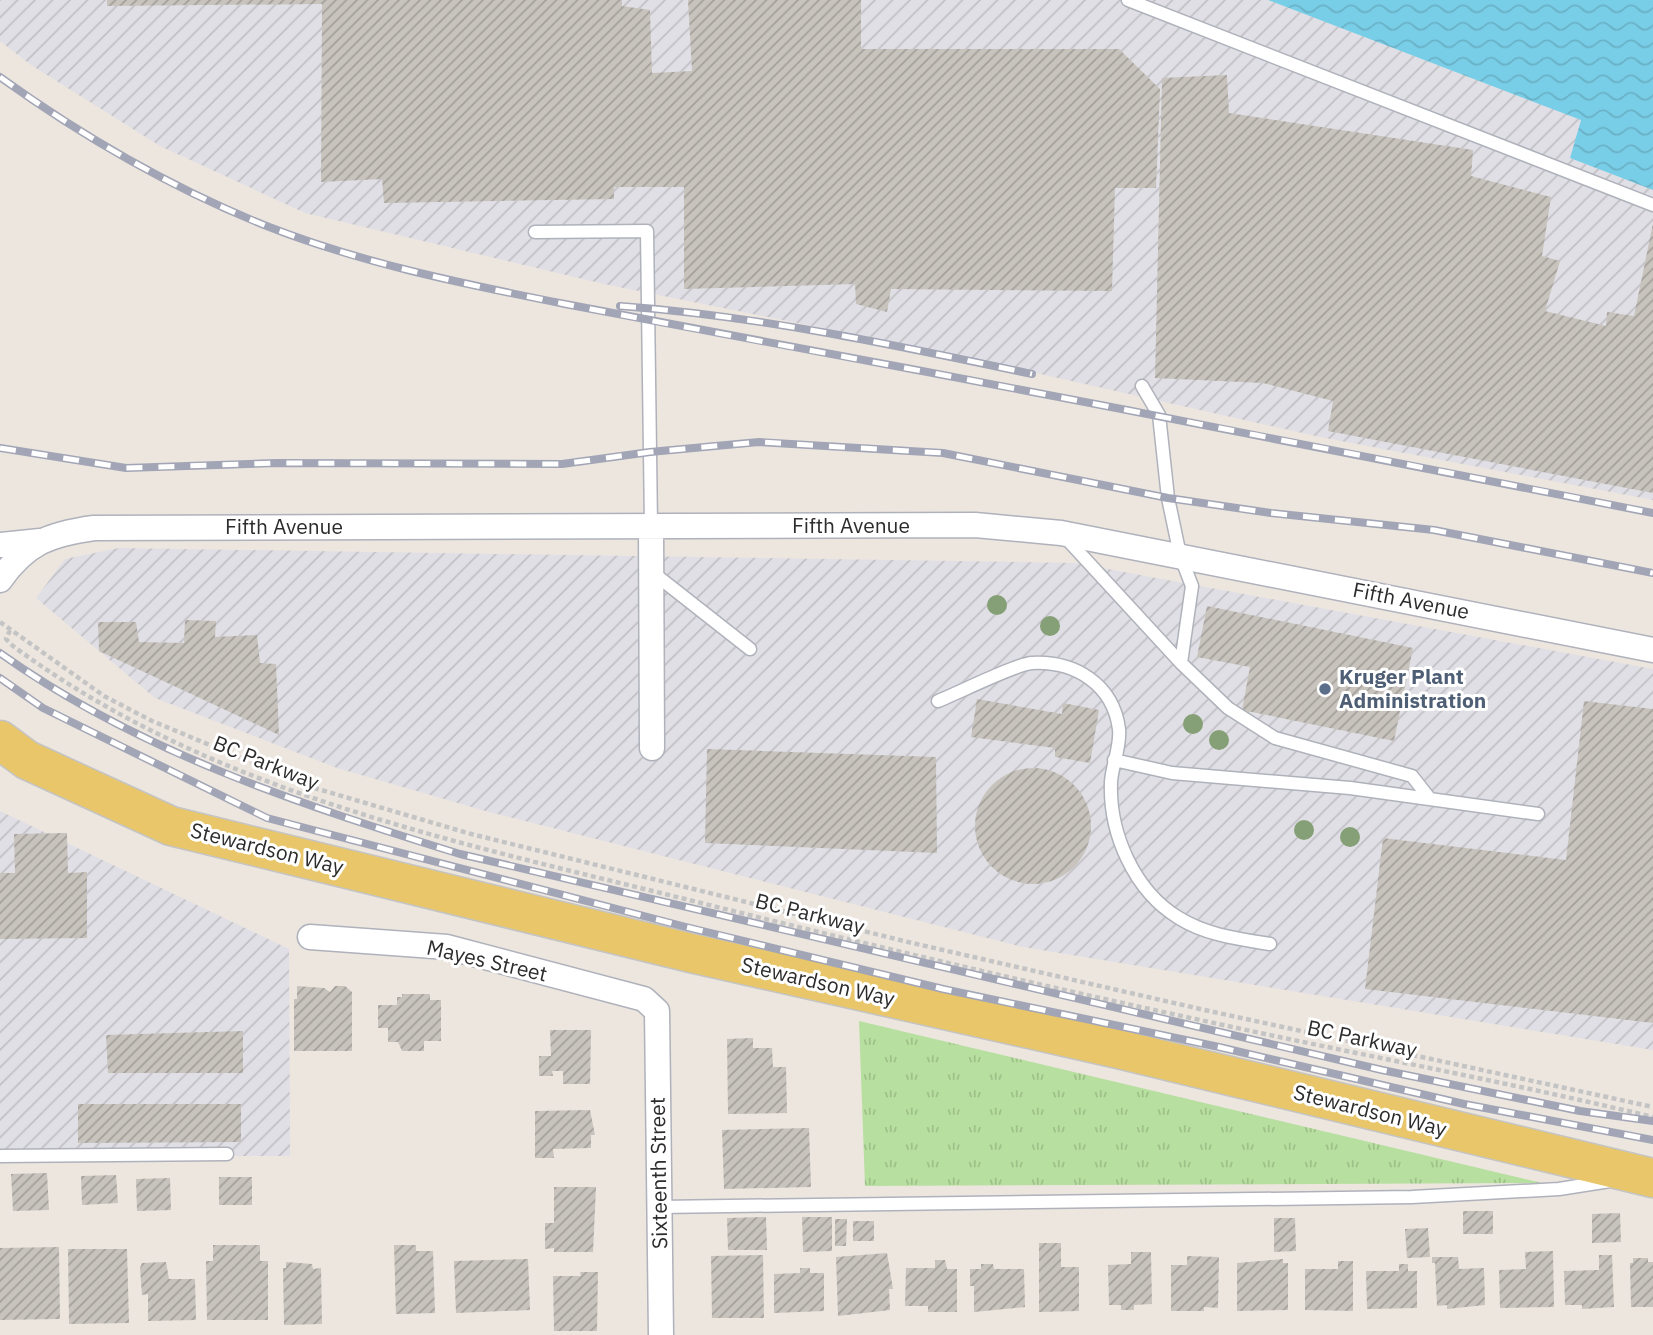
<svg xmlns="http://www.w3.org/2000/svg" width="1653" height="1335" font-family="'IBM Plex Sans',sans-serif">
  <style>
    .industrial { fill: url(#industrial-furrows) }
    .grass { fill: url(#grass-tufts) }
    .water { fill: url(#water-waves) }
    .building { fill: url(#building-hatch) }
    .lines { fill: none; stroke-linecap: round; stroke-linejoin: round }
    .service-casing { stroke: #afb2bb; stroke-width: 15 }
    .minor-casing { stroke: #afb2bb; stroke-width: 27 }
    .primary-casing { stroke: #c4c4c4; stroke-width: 41 }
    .path { stroke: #c4c4c4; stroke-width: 4.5; stroke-dasharray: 5 3.5; stroke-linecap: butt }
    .service { stroke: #fff; stroke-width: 12 }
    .minor { stroke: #fff; stroke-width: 24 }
    .primary { stroke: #e8c669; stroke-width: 38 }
    .rail-casing { stroke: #a2a5b5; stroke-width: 8 }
    .rail { stroke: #fff; stroke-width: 5; stroke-dasharray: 16; stroke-linecap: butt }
    .tree { fill: #859f76 }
    .service-dot { fill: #5c6f8a; stroke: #fff; stroke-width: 2.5 }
    .labels { text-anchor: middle; stroke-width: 6; stroke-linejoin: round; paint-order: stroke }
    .street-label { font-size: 21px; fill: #2c2c2c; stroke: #fff }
    .service-label { font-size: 21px; font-weight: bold; fill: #4e5e75; stroke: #fff; text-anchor: start }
  </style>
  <defs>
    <pattern id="industrial-furrows" width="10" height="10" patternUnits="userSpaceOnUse" patternTransform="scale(1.75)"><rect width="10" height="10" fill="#e1dfe6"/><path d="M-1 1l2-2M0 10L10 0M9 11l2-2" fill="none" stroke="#c1c0c5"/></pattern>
    <pattern id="grass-tufts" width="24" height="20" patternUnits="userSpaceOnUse" patternTransform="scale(1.75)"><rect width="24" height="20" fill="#b7df9f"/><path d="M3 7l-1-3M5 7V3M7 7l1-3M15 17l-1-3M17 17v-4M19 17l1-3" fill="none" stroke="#9ec089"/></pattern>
    <pattern id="water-waves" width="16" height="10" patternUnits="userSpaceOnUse" patternTransform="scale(1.75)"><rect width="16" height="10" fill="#79cee7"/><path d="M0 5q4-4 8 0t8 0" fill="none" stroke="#69b1c6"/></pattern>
    <pattern id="building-hatch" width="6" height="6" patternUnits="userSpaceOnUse" patternTransform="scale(1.75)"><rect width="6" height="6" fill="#c8c4bd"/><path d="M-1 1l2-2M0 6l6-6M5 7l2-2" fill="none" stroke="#a39f9a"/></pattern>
  </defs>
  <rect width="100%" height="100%" fill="#ece6df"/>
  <!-- industrial -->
  <path class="industrial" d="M0,0H1268L1582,120L1570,158L1653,190V500L1320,437L961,356L604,284L305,213L160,146L31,65L0,41Z
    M119,548L1075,563L1653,669V1050L1023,947L489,812L337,768L155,698L36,598L65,559Z
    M0,811L289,949L290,1156H0Z"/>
  <!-- grass -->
  <path class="grass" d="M859,1021L1542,1183L865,1186Z"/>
  <!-- water -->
  <path class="water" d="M1268,0H1653V190L1570,158L1581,120Z"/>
  <!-- building -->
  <path class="building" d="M107,0H622V6L650,10L652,73L692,71L688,0H861V49H1119L1160,89L1156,188H1115L1112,291L891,289L887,312L856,304L855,284L684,289V187H614V199L384,203L382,179L321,182L322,4L107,6Z
    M1227,75L1229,113L1473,150L1471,176L1551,197L1542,256L1560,261L1545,311L1606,326L1607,312L1634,316L1653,223V493L1328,431L1333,401L1263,383L1155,378L1162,78Z
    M1207,606L1413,648L1394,741L1242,710L1250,667L1197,657Z
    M185,620L216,621L215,637L257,635L260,663L276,664L279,735L99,651L98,622H136L139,642L184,643Z
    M977,699L1062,714L1063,703L1099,710L1090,763L1055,757V748L971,737Z
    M1584,701L1653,709V1023L1365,989L1383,838L1566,860Z
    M707,749L936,757L937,853L705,843Z
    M975 826a58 58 0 1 1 116 0a58 58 0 1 1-116 0Z
    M67,833L68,873L87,872V938L0,939V873H15L14,834Z
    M297,986L324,988L330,992L335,986H345L352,992V1051H294V999H297Z
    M402,994H430V1000H441V1041H424V1051H402L398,1042H388V1028H378V1005H397V997H402Z
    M550,1030H591L590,1084H563V1071H552L553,1076H539V1056H551Z
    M243,1031V1073H108L106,1035Z
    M753,1038V1048H772L773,1067H786L787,1113L728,1114L727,1039Z
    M78,1104H241V1142L78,1143Z
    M590,1110L595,1135H591V1148L553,1149L554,1158H535V1111Z
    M809,1128L811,1187L724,1189L722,1130Z
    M47,1173L49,1210L13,1211L11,1174Z
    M116,1175L118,1203L82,1205L81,1176Z
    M219,1177H252V1205H219Z
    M170,1178L171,1210L137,1211L136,1179Z
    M554,1187H596L593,1252H554V1248L545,1249V1223H554Z
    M1463,1211H1493V1234H1463Z
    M1620,1213L1621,1242L1592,1243V1214Z
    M766,1217L767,1250H728L727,1218Z
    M802,1217H832V1251L803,1252Z
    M1274,1218H1295L1296,1251L1274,1252Z
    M835,1219H847L846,1246H835Z
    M853,1221H874V1241H853Z
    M1428,1228L1430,1257L1407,1258L1405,1229Z
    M1039,1243H1061V1267H1079V1311L1039,1312Z
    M213,1245H260V1261H268V1320H207L206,1261H213Z
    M394,1245H416V1251H433L435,1313L396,1314Z
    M59,1247L60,1319L0,1320V1248Z
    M68,1249H127L129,1323L69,1324Z
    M1553,1251L1554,1307L1500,1308L1499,1270L1526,1269L1525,1252Z
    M1131,1252H1151L1152,1304L1134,1305V1310H1121V1305H1109L1108,1265L1131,1264Z
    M887,1253L893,1289H889L890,1310L838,1316L836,1257Z
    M763,1255L764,1318H712L711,1256Z
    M1599,1255H1612L1614,1307L1582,1309V1305H1565L1564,1271L1599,1270Z
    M1187,1256L1219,1257L1218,1308L1204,1307V1311H1171V1265H1187Z
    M1432,1257H1458L1459,1269L1484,1268L1485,1305L1447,1309V1305L1437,1306L1435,1263H1432Z
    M1633,1258H1648V1262H1653V1307H1631L1630,1263H1633Z
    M528,1259L530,1310L456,1313L454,1261Z
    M1283,1259V1263H1288V1310L1237,1311V1263Z
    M935,1260H945L947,1269H957V1312H928V1306H905L906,1268H935Z
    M1338,1261H1353V1311L1305,1310V1269H1338Z
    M166,1262L169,1279H195L196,1320L148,1321V1294L142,1295L140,1268L142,1263Z
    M286,1262L312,1264L313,1269L321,1268L322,1324L284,1325L283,1268H286Z
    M981,1264H993L994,1269H1024L1025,1307L974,1312V1286H970V1269H981Z
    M1399,1264H1408V1271H1417V1308L1367,1309L1366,1271H1399Z
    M800,1268H810V1273H824V1311L774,1313V1274L800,1273Z
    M580,1272H598L597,1331H554L553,1276H581Z"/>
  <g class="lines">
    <defs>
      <path id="service" d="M1128,0L1653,205
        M535,232L647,231L651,526
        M1142,386L1159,415L1168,498L1180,555L1192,586L1181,663
        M1064,536L1181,663L1228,708L1275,738L1412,776L1430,799
        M652,572L750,649
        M938,701C958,693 1016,664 1032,663C1075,661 1113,684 1119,729C1121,746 1112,765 1111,782C1109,833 1134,891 1179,918C1206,935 1239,939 1270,944
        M1114,760L1172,773L1350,788L1538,814
        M0,1156L227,1154
        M659,1207L1412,1197L1559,1189L1610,1181"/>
      <path id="minor" d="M651,526L652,748
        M0,545L40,541
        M0,580C26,543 50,534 94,528L975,525L1061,533L1653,650
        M310,937L447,947L644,999L657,1011L661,1335"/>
      <path id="primary" d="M0,740L27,760L171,826L691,953L1118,1049L1653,1178"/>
    </defs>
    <!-- service casing -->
    <use href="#service" class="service-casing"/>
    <!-- minor casing -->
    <use href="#minor" class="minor-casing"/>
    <!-- primary casing -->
    <use href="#primary" class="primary-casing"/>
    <!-- path -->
    <path class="path" d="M0,622L104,696L152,721L311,787L471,834L908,942L1209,1011L1653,1107
      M10,630L6,639L13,646C210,792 452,841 685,899C861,943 1037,985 1214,1023C1360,1055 1508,1082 1653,1117"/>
    <!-- service -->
    <use href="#service" class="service"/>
    <!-- minor -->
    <use href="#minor" class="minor"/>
    <!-- primary -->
    <use href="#primary" class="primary"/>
    <defs>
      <path id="rail" d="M0,77C82,136 170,187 264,225C360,263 464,284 565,304C684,327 803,349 922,371C1166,417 1410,465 1653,513
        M620,306C759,316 895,345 1032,374
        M0,448L126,468L276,463L562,464L650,452L759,442L943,453L1168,498L1271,513L1434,530L1653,573
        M0,653C139,752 299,804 460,854L1382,1070L1580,1111L1653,1121
        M0,678L43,708L267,818L686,927L943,989L1219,1047L1464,1104L1653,1140"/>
    </defs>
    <!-- rail casing -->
    <use href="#rail" class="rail-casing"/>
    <!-- rail -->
    <use href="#rail" class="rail"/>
  </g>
  <!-- trees -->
  <g class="tree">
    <circle cx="997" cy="605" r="10"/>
    <circle cx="1050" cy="626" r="10"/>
    <circle cx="1193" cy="724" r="10"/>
    <circle cx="1219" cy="740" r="10"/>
    <circle cx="1304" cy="830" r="10"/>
    <circle cx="1350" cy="837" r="10"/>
  </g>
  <!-- markers -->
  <circle class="service-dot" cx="1325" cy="689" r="7"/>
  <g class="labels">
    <!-- street labels -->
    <g class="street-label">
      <text x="851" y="533">Fifth Avenue</text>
      <text x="284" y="534">Fifth Avenue</text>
      <text transform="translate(1411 601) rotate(11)" y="7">Fifth Avenue</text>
      <text transform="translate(266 763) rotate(22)" y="7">BC Parkway</text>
      <text transform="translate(267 849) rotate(14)" y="7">Stewardson Way</text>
      <text transform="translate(810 914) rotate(14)" y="7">BC Parkway</text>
      <text transform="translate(487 961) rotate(13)" y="7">Mayes Street</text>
      <text transform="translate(818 982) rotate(13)" y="7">Stewardson Way</text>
      <text transform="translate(1362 1039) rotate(12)" y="7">BC Parkway</text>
      <text transform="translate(1370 1111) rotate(14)" y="7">Stewardson Way</text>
      <text transform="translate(659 1173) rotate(-91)" y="7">Sixteenth Street</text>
    </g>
    <!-- service labels -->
    <g class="service-label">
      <text x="1339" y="684">Kruger Plant<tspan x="1339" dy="24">Administration</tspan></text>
    </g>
  </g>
</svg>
